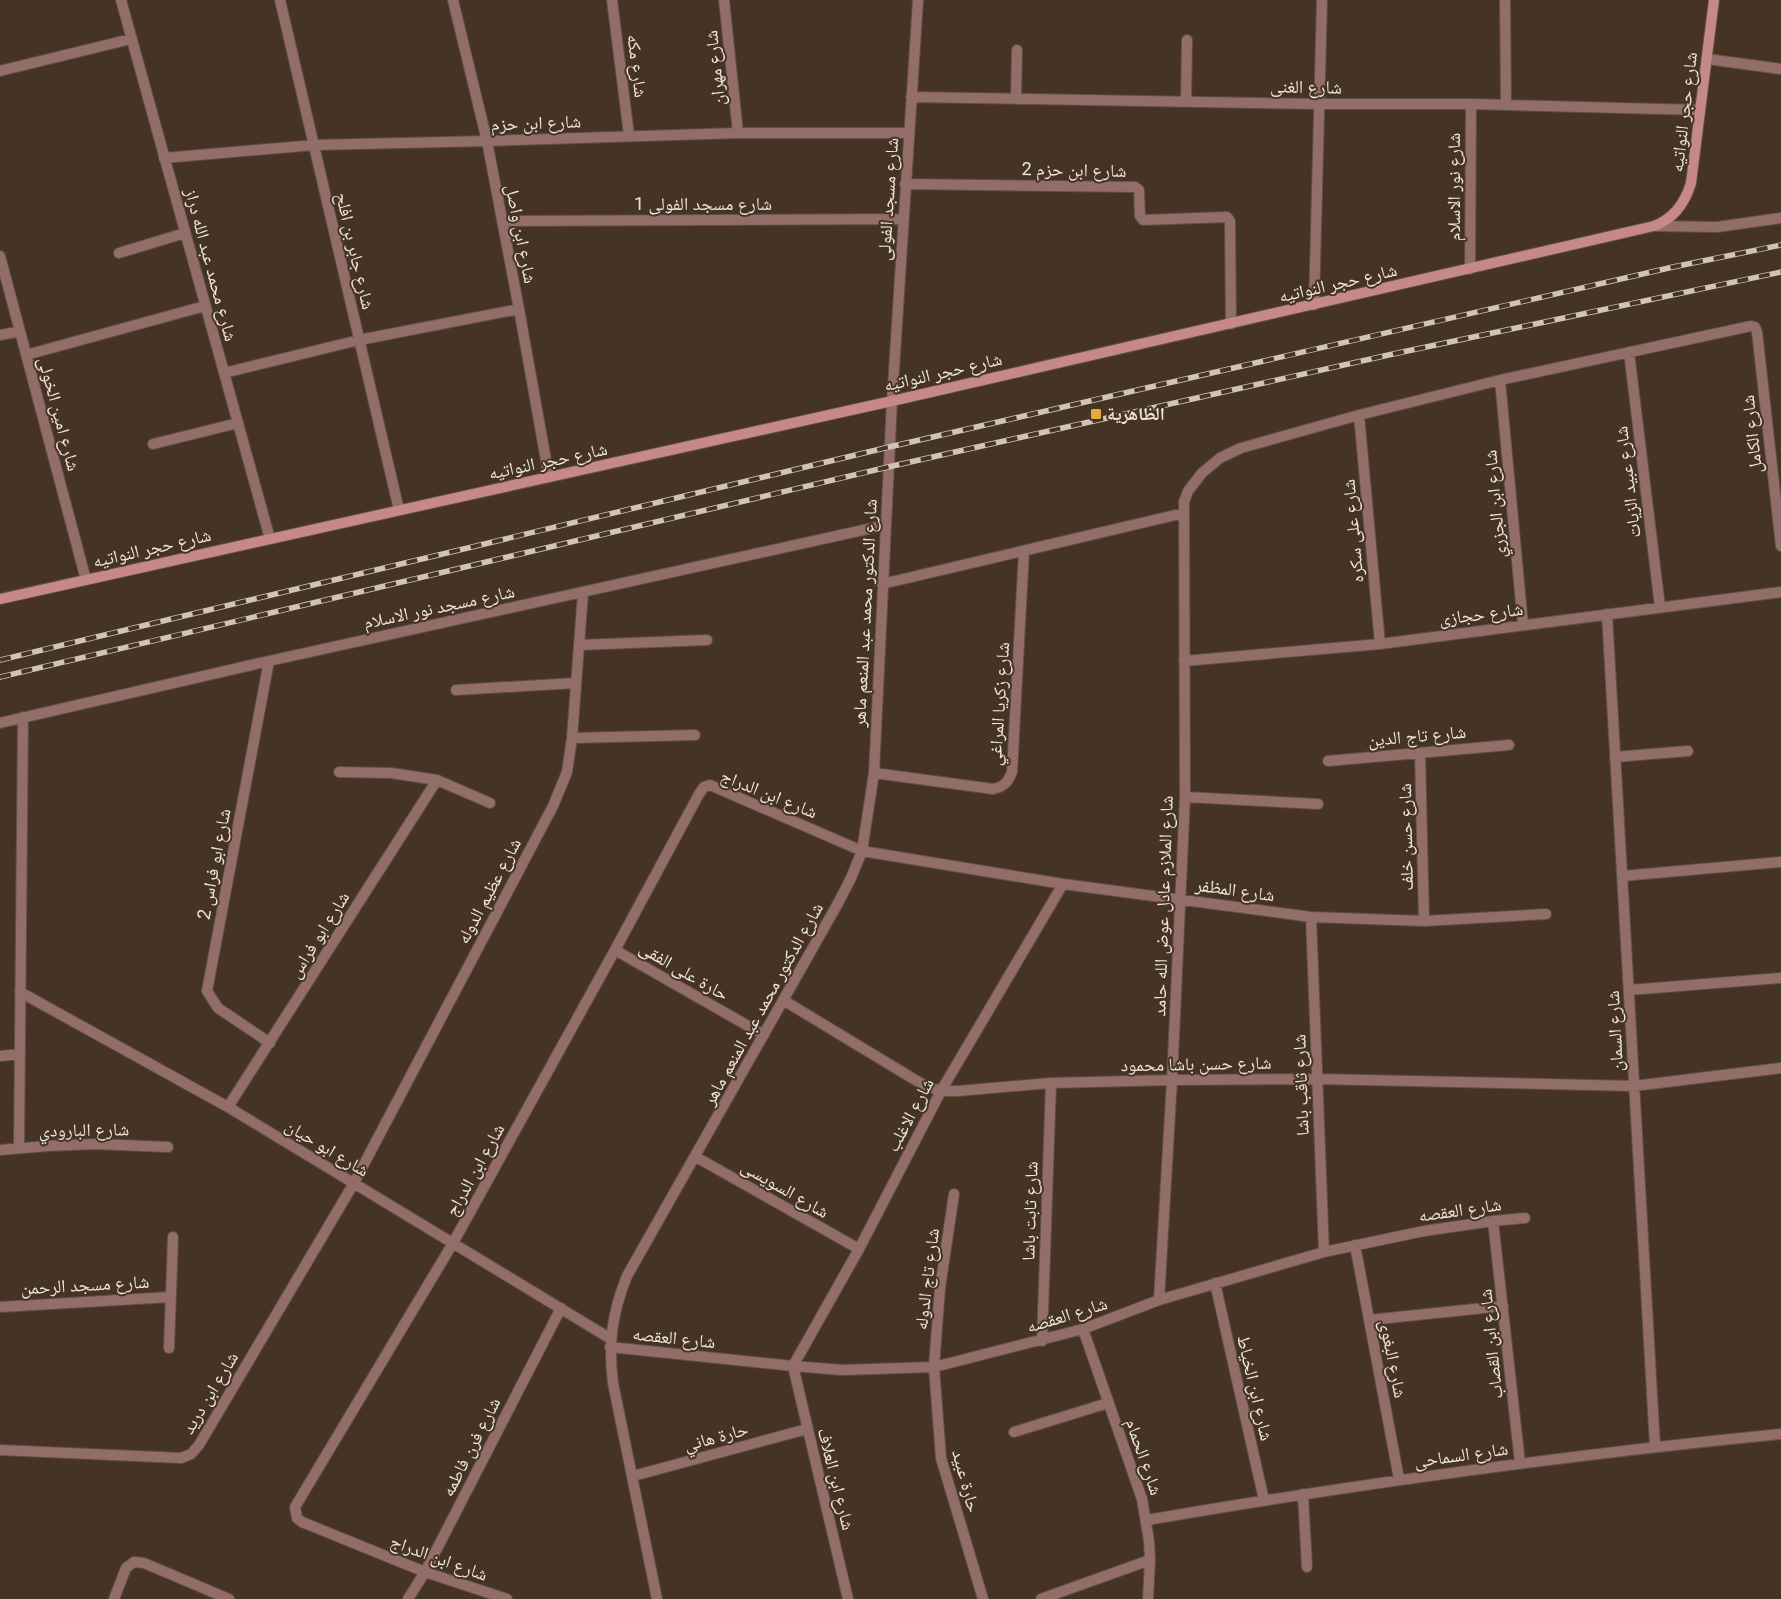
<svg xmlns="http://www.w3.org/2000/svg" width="1781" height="1599" font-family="Roboto,'Noto Naskh Arabic',sans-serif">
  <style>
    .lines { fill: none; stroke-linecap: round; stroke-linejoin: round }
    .street-casing { stroke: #605040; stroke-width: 12 }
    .secondary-casing { stroke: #605040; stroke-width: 12 }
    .street { stroke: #936d6a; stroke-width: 10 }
    .secondary { stroke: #c68985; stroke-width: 10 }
    .rail-casing { stroke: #cfc4b8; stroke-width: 5.5 }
    .rail { stroke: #453423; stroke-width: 4; stroke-dasharray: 11; stroke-linecap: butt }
    .poi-dot { fill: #eca93b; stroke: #453423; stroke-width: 2 }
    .labels { text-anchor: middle; stroke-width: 4; stroke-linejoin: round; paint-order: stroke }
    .street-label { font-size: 18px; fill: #efe5da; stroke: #453423 }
    .poi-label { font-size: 18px; font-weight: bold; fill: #efe5da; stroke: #453423; text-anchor: start }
  </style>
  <rect width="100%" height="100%" fill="#453423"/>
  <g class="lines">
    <defs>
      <path id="street" d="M121,0L270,539
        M280,0L399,510
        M453,0L487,141L519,309L549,477
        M612,0L629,135
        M724,0L738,133
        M1505,0L1506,105
        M1707,59L1781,69
        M0,71L131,39
        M911,97L1319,104H1471L1700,110
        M1016,99L1017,50
        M1186,102L1187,40
        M164,158L314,145L487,141L738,133H909
        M905,184L1135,187L1139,190L1140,216L1143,220L1227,217L1230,221L1231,324
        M502,221L903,219
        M1654,226L1717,227L1781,218
        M119,253L185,233
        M0,256L86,580
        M1470,269L1471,104
        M1314,305L1322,0
        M0,335L20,331
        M1629,352L1660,607
        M26,355L205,306
        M224,373L359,340L519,309
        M1500,380L1523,625
        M1359,415L1380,644
        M153,444L238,423
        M882,584L1184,513
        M1607,614L1655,1446
        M579,645L707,640
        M269,661L207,991L218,1008L270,1043
        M1184,661L1380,644L1781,592
        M456,690L576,683
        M0,723L269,661L886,525
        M572,738L695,735
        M1420,753L1424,921
        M1615,757L1688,751
        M1328,761L1509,745
        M339,772L391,773L437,780L490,803
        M874,773L993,789C1004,787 1008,782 1012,772L1024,551
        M1185,797L1318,804
        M1622,876L1781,862
        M1311,917L1324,1252
        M615,950L764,1035
        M1629,990L1781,978
        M20,992L228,1107L611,1339
        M783,1000L912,1078L926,1086L941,1091H958L1051,1083L1172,1080L1317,1079L1634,1086L1781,1068
        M0,1056L20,1054
        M228,1107L437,780
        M19,1148L23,717
        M0,1150L47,1146L95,1144L168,1147
        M696,1157L859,1249
        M954,1194L940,1288L934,1367L941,1458L983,1599
        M1493,1221L1520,1463
        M1355,1245L1399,1479
        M1215,1283L1264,1500
        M1159,1300L1172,1080L1185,797L1184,502L1188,491L1202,473L1220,458L1241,448L1359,415L1500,380L1751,326L1755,327L1757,332L1781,546
        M0,1307L171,1297
        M1369,1320L1503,1306
        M1083,1329L1142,1499L1149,1541L1150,1560L1148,1599
        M1042,1341L1051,1083
        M610,1347L793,1366L842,1370L934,1367L1083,1329L1159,1300L1324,1252L1424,1231L1493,1221L1525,1218
        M169,1348L173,1237
        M1014,1432L1108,1403
        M0,1450L181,1458L191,1454L199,1445L354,1183L553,806L567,772L572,738L583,593
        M633,1476L807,1429
        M1303,1494L1307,1567
        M1147,1520C1357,1484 1568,1455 1781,1434
        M114,1599L126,1568L134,1562L144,1563L229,1599
        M408,1599L425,1572L561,1308
        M507,1599L425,1572L302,1522L297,1518L295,1507L453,1243L615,950L699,794L704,787L710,785L862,851L1063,884L1311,917L1424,921L1546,914
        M657,1599L613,1383C608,1344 612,1313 627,1276L837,905L851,878L862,851L874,773L892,401L918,0
        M848,1599L793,1366L859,1249L941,1091L1063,884
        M1041,1599L1150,1560"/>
      <path id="secondary" d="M0,599L892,401L1654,226C1673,219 1685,203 1691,183L1714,0"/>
    </defs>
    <!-- street casing -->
    <use href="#street" class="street-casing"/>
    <!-- secondary casing -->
    <use href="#secondary" class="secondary-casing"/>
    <!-- street -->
    <use href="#street" class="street"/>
    <!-- secondary -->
    <use href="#secondary" class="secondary"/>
    <defs>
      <path id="rail" d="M0,660L889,447L1673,267L1781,245
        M0,677L888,467L1393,354L1781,272"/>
    </defs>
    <!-- rail casing -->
    <use href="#rail" class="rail-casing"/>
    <!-- rail -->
    <use href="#rail" class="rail"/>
  </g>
  <!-- markers -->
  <rect class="poi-dot" x="1090" y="408" width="12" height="12" rx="2.5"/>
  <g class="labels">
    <!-- street labels -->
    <g class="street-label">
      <text transform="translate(637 66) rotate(83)" y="6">شارع مكه</text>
      <text transform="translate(715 68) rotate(-96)" y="6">شارع مهران</text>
      <text transform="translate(1306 87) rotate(1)" y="6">شارع الغنى</text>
      <text transform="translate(1684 112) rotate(-83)" y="6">شارع حجر النواتيه</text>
      <text transform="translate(536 123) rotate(-2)" y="6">شارع ابن حزم</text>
      <text transform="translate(1074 170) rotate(1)" y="6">شارع ابن حزم 2</text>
      <text transform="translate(1454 187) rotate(-90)" y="6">شارع نور الاسلام</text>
      <text transform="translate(888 199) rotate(-86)" y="6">شارع مسجد الفولى</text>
      <text x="703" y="210">شارع مسجد الفولى 1</text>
      <text transform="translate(521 234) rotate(79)" y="6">شارع ابن واصل</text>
      <text transform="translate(355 251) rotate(77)" y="6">شارع جابر بن افلح</text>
      <text transform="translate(211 265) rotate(75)" y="6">شارع محمد عبد الله دراز</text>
      <text transform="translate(1338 283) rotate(-13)" y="6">شارع حجر النواتيه</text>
      <text transform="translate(943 372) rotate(-13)" y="6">شارع حجر النواتيه</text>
      <text transform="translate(59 414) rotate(75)" y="6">شارع امين الخولى</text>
      <text transform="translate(1752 434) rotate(-96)" y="6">شارع الكامل</text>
      <text transform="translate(548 461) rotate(-12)" y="6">شارع حجر النواتيه</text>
      <text transform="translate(1628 482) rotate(-97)" y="6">شارع عبيد الزيات</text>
      <text transform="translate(1495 504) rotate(-95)" y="6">شارع ابن الجزري</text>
      <text transform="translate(1353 531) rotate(-95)" y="6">شارع على سكره</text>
      <text transform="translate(152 548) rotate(-13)" y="6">شارع حجر النواتيه</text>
      <text transform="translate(439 607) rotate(-12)" y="6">شارع مسجد نور الاسلام</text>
      <text transform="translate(865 613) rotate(-87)" y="6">شارع الدكتور محمد عبد المنعم ماهر</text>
      <text transform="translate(1481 614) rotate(-7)" y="6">شارع حجازى</text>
      <text transform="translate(999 704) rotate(-86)" y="6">شارع زكريا المراغي</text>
      <text transform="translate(1417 736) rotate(-5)" y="6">شارع تاج الدين</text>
      <text transform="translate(769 794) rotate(22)" y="6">شارع ابن الدراج</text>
      <text transform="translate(1406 837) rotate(-91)" y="6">شارع حسن خلف</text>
      <text transform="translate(214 864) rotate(-79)" y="6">شارع ابو فراس 2</text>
      <text transform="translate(1235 890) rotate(8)" y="6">شارع المظفر</text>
      <text transform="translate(489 891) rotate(-62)" y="6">شارع عظيم الدوله</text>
      <text transform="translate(1163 906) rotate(-88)" y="6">شارع الملازم عادل عوض الله حامد</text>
      <text transform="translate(319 935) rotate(-58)" y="6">شارع ابو فراس</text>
      <text transform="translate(684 971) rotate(30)" y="6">حارة على الفقى</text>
      <text transform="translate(763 1004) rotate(-61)" y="6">شارع الدكتور محمد عبد المنعم ماهر</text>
      <text transform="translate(1615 1031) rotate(-93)" y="6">شارع السمان</text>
      <text transform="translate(1196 1064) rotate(-1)" y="6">شارع حسن باشا محمود</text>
      <text transform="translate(1301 1085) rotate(-92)" y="6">شارع ثاقب باشا</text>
      <text transform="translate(910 1115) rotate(-62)" y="6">شارع الاغلب</text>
      <text transform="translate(84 1130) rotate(-1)" y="6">شارع البارودي</text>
      <text transform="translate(327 1148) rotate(31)" y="6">شارع ابو حيان</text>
      <text transform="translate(475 1170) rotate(-61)" y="6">شارع ابن الدراج</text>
      <text transform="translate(785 1189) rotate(30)" y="6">شارع السويسى</text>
      <text transform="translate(1460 1210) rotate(-8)" y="6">شارع العقصه</text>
      <text transform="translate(1030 1211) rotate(-88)" y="6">شارع ثابت باشا</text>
      <text transform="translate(927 1279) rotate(-83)" y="6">شارع تاج الدوله</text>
      <text transform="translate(85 1285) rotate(-3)" y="6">شارع مسجد الرحمن</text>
      <text transform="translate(1067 1315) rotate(-17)" y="6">شارع العقصه</text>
      <text transform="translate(674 1338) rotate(6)" y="6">شارع العقصه</text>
      <text transform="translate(1491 1344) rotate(-96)" y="6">شارع ابن القصاب</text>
      <text transform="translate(1393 1359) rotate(79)" y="6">شارع البغوى</text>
      <text transform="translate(1255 1388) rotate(77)" y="6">شارع ابن الخياط</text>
      <text transform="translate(210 1393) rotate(-59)" y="6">شارع ابن دريد</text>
      <text transform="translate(716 1437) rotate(-15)" y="6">حارة هاني</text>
      <text transform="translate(471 1447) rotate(-63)" y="6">شارع فرن فاطمه</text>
      <text transform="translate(1461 1455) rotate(-8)" y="6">شارع السماحى</text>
      <text transform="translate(1144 1457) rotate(71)" y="6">شارع الحمام</text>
      <text transform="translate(836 1479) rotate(76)" y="6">شارع ابن العلاف</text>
      <text transform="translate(966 1481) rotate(75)" y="6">حارة عبيد</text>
      <text transform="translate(439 1558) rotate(20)" y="6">شارع ابن الدراج</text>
    </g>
    <!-- poi labels -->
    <g class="poi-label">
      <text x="1107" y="420">الظاهرية</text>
    </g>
  </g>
</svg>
